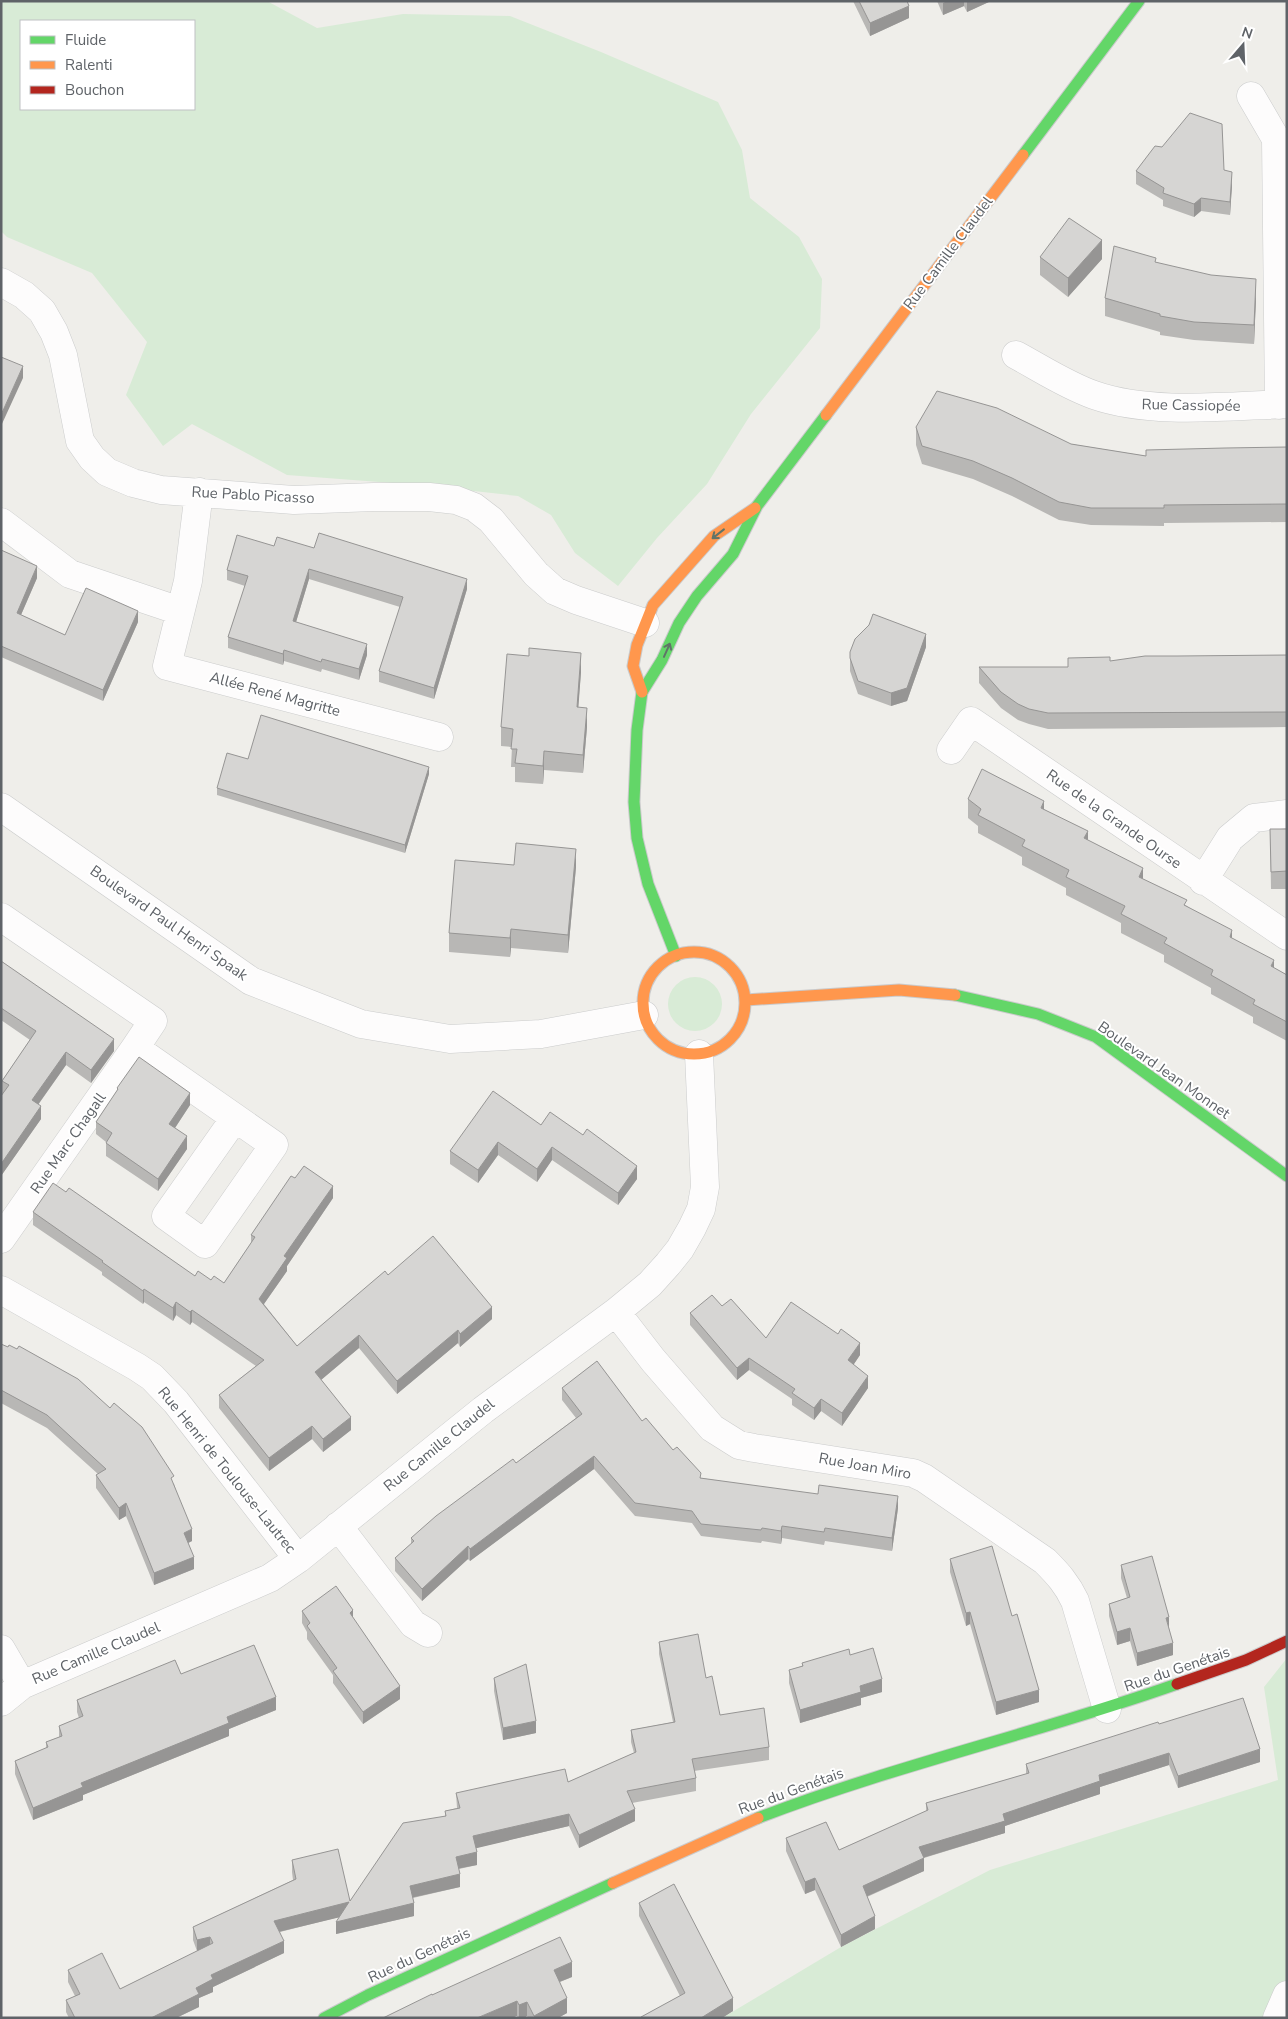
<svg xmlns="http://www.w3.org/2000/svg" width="1288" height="2019" font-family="'Nunito Sans',sans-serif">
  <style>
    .green { fill: #d8ebd6; fill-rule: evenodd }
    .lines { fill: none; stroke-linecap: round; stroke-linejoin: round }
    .street-casing { stroke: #cbcccc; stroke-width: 29 }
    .fast-casing { stroke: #cacacb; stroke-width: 13 }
    .slow-casing { stroke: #cacacb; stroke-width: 13 }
    .jam-casing { stroke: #cacacb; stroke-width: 13 }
    .street { stroke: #fdfcfc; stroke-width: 28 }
    .fast { stroke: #63d668; stroke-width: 11 }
    .slow { stroke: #ff974d; stroke-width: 11 }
    .jam { stroke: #b3261e; stroke-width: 11 }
    .wall { fill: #b8b7b5 }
    .shaded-wall { fill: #969594 }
    .building { fill: #d6d5d3; stroke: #969594 }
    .oneway { stroke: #607468 }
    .labels { text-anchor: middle; stroke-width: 4; stroke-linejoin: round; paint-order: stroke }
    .street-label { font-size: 15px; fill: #5f6368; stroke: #fff }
  </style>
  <rect width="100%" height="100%" fill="#efeeea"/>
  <!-- green -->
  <path class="green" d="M1,1H267L317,28L403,14L510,16L601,52L718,102L742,150L750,198L799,237L822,279L820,328L751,414L707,484L657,538L618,586L575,553L551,515L518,496L419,485L287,475L192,424L163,446L126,395L147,342L92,273L7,237L1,231ZM21,21H194V109H21Z
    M668 1004a27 27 0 1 1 54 0a27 27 0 1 1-54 0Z
    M1287,1658V2018H722L841,1947L990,1870L1278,1780L1264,1687Z"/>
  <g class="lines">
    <defs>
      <path id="street" d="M1251,96L1276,139L1279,405
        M1,282L24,295L42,311L54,332L63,355L80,441L92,458L107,472L133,483L161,490L294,500L374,497H429L456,500L474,507L491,520L536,574L555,591L576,600L645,623
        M1016,355C1042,369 1066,385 1094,395C1151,415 1227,406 1287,404
        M199,492L188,581L167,666L439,737
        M1,522L70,574L180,611
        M951,750L971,721L1287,936
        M1,807L251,981L361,1024L450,1039L541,1034L644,1015
        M1203,881L1230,838L1254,818L1287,814
        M1,917L153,1021L135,1048
        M1,1239L135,1048L274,1145L205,1244L166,1216L235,1118
        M1,1290L137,1367L152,1377L176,1402L298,1559
        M616,1312L653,1360L712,1428L739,1445L754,1448L913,1473L924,1478L1045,1561C1058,1574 1067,1584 1075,1601L1107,1709
        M338,1526L413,1624L428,1633
        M1,1649L22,1685
        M1,1702L22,1685L270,1578L298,1559L483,1410L616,1312L650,1284L668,1264L680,1249L692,1228L701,1209L705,1187L699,1054
        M1277,2018L1287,1995"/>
      <path id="fast" d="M1023,155L1139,1
        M676,956L648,884L637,838L634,802L637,730L642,692L662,660L679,623L697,596L733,554L757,506L826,415
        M955,995L1038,1014L1096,1037L1287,1176
        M758,1818C895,1765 1039,1733 1177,1684
        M324,2018L368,1995L613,1883"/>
      <path id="slow" d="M826,415L1023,155
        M642,692L633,666L637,645L653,605L714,536L755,508
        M643 1003a51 51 0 1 1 102 0a51 51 0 1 1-102 0Z
        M746,1000L899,990L955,995
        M613,1883L758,1818"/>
      <path id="jam" d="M1177,1684L1246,1660L1287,1641"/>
    </defs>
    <!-- street casing -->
    <use href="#street" class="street-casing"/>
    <!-- fast casing -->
    <use href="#fast" class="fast-casing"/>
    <!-- slow casing -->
    <use href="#slow" class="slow-casing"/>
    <!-- jam casing -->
    <use href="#jam" class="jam-casing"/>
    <!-- street -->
    <use href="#street" class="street"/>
    <!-- fast -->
    <use href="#fast" class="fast"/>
    <!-- slow -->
    <use href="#slow" class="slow"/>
    <!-- jam -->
    <use href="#jam" class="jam"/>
  </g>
  <!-- wall -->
  <path class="wall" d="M853,1H907L909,18L870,36Z
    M937,1H991L967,12L964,6L943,15Z
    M1224,170L1232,185L1230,215L1201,211L1194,217L1163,206V200L1136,184V171Z
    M1040,257L1102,259L1068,297L1040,275Z
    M1156,262L1256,298L1254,344L1194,340L1160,335V332L1105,316V298Z
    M916,427L1071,444L1146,456L1287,447V522L1164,523V526L1091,525L1059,520L1012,496L973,479L922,464L916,445Z
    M274,546L314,548L467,589L434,699L379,682V671L400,607L309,579L296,622L367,655L359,680L322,669L321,672L284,661L283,665L228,648V637L245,586L227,580V570Z
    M1,550L37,578L21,615L65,635L138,622L103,701L1,657Z
    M926,647L907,701L891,706L858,694L850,671V652Z
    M1287,655V727L1048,729L1029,724L1018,720L1001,708L979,683V667H1068L1110,661Z
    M581,672L578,707L587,727L583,773L544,770L543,784L515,782V767H511L512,747L501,746V727Z
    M248,759L429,774L405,853L217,795V788Z
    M968,799L1044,809L1143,879L1187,906L1274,968L1287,975V1041L1253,1023V1017L1211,994V988L1164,962V955L1121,933V923L1066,895V888L1022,865V857L978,833V826L968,818Z
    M1270,829H1287V889H1271Z
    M514,865L576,867L568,953L511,948L510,957L449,952V933Z
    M1,961L114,1051L91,1083L66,1065L38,1105L41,1119L1,1176V1096L2,1094V1081L30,1040L1,1020Z
    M117,1088L190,1105L175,1128L187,1149L158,1191L106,1156V1142L96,1134V1122L117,1091Z
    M541,1125L637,1179L618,1205L552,1160L537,1182L498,1155L478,1183L450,1164V1151Z
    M295,1178L333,1198L287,1266V1271L264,1304L297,1346L388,1275L492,1319L460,1347L458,1343L397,1394L359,1348L321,1380L351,1430L323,1452L312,1439L269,1471L219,1408V1395L256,1366L192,1322L190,1325L176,1315L173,1321L144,1302L143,1304L102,1275V1272L33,1225V1212L195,1276L224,1283L251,1243V1235Z
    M722,1306L766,1338L860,1355L853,1365L868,1388L842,1426L821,1411L814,1420L792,1405V1399L749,1370L737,1380L690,1325V1313Z
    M1,1344L174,1484L192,1541L188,1543L194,1569L154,1585L126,1516L119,1520L96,1488V1475L98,1474L47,1428L1,1403Z
    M562,1388L642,1421L673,1450L701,1478L898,1508L892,1551L825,1541L824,1545L782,1538L781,1544L762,1541L761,1543L701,1536L692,1523L635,1516L594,1469L470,1561L468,1559L422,1601L395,1571V1558L411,1544V1538L516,1463L576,1418L562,1400Z
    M950,1559L1039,1702L996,1715L970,1624L966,1626L950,1572Z
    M1121,1565L1169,1628L1173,1655L1137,1666L1130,1641L1117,1645L1109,1616V1604L1127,1598L1121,1578Z
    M302,1611L353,1618L400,1699L363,1724L333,1683V1675L307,1639V1632L302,1623Z
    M659,1642L706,1678L720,1715L769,1747V1760L694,1771L696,1778V1791L632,1803L635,1821L579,1848L569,1826L475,1848L477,1865L459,1869L460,1887L413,1898L414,1916L336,1934L339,1917L280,1932L284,1953L213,1987V1992L199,1998V2007L176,2018H69L66,2012V2000L75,1996L68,1982V1970L120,1989L197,1951L193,1940V1927L293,1880L292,1872V1860L350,1901L445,1816V1811L457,1808L456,1793L568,1782L634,1753L631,1742V1730L673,1722L659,1654Z
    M850,1655L882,1692L861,1698V1705L800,1723L789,1683V1670L802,1666V1663Z
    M494,1678L536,1733L503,1740L494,1691Z
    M77,1700L276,1710L229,1729V1736L83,1795V1800L33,1820L15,1774V1761L46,1748V1742L59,1737V1726L79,1718L77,1712Z
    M1159,1724L1260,1762L1178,1788L1169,1765L1100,1787V1794L1005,1826V1833L924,1858V1871L867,1897L875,1929L841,1947L815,1890L805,1894L786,1851V1838L839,1850L926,1811V1803L1026,1774V1764Z
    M639,1903L733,2011L722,2018H641V2017L680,1996L639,1916Z
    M572,1977L560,1982L567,2013L558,2018H528L527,2016L524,2018H518L517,2016L432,1995Z"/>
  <!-- shaded-wall -->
  <path class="shaded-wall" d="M947,1H964V6L943,15V3Z
    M967,1H991L967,12Z
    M909,6V18L870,36V23Z
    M1232,172V185L1230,215V202Z
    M1201,198V211L1194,217V204Z
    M1102,240V259L1068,297V278Z
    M1256,279V298L1254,344V325Z
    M23,366V378L1,426V415Z
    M37,566V578L17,624V613Z
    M309,569V579L293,632V621Z
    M467,579V589L434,699V688Z
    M138,611V622L103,701V690Z
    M926,634V647L907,701L891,706V693Z
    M367,644V655L359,680V669Z
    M284,650V661L283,665V654Z
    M581,653V672L577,726V707Z
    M587,708V727L583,773V755Z
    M544,751V770L543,784V766Z
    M429,767V774L405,853V845Z
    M1044,801V820L1041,808Z
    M1088,831V850L1084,838Z
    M576,849V867L568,953V935Z
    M1143,868V886L1139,877Z
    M511,929V948L510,957V938Z
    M1232,930V948L1230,937Z
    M1274,960V979L1271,966Z
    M114,1039V1051L91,1083V1070Z
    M66,1052V1065L32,1113V1100Z
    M190,1093V1105L169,1137V1124Z
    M41,1106V1119L1,1176V1164Z
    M187,1136V1149L158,1191V1179Z
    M498,1142V1155L478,1183V1170Z
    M552,1147V1160L537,1182V1169Z
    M637,1166V1179L618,1205V1193Z
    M333,1186V1198L287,1266V1271L259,1311V1299L284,1256Z
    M144,1289V1302L143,1304V1291Z
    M176,1302V1315L173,1321V1308Z
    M492,1307V1319L460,1347V1334Z
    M192,1310V1322L190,1325V1312Z
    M458,1330V1343L397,1394V1381Z
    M359,1335V1348L315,1385V1372Z
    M860,1343V1355L848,1373V1360Z
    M749,1358V1370L737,1380V1368Z
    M868,1376V1388L842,1426V1413Z
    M821,1399V1411L814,1420V1408Z
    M351,1417V1430L323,1452V1439Z
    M312,1426V1439L269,1471V1458Z
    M594,1456V1469L470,1561V1549Z
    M898,1496V1508L892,1551V1538Z
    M126,1503V1516L119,1520V1508Z
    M782,1526V1538L781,1544V1531Z
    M192,1529V1541L184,1545V1533Z
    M468,1546V1559L422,1601V1589Z
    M194,1557V1569L154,1585V1573Z
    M353,1610V1623L350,1613Z
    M970,1612V1624L966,1626V1613Z
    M1169,1617V1629L1166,1618Z
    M1130,1628V1641L1117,1645V1632Z
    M1173,1643V1655L1137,1666V1653Z
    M882,1679V1692L861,1698V1705L800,1723V1710L860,1686Z
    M400,1686V1699L363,1724V1712Z
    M1039,1690V1702L996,1715V1702Z
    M276,1697V1710L229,1729V1736L83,1795V1800L33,1820V1808L81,1783L227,1717Z
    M536,1721V1733L503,1740V1728Z
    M1260,1749V1762L1178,1788V1776Z
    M1169,1753V1765L1100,1787V1794L1005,1826V1833L919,1859V1847L1099,1775Z
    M635,1809V1821L579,1848V1835Z
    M569,1814V1826L473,1849V1836Z
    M477,1852V1865L456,1869V1857Z
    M924,1858V1871L863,1898V1886Z
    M460,1874V1887L410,1898V1886Z
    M815,1878V1890L805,1894V1882Z
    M349,1902V1915L274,1933V1921Z
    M414,1903V1916L336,1934V1922Z
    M875,1916V1929L841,1947V1935Z
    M210,1937V1949L197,1952V1940Z
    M284,1941V1953L213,1987V1992L199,1998V2007L176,2018H151L196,1988L211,1975Z
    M572,1962V1977L554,1984V1970Z
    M567,1998V2013L558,2018H534V2016Z
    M733,1998V2011L722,2018H701Z
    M517,2001V2016L512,2018H477Z
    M527,2002V2016L524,2018H519V2005Z"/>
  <!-- building -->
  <path class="building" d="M859,1H907L909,6L870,23Z
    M1190,113L1222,124L1224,170L1232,172L1230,202L1201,198L1194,204L1163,193L1164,188L1136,171L1155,146L1162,147Z
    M1069,218L1102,240L1068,278L1040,257Z
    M1114,246L1156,258L1155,262L1211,275L1256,279L1254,325L1194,322L1160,316V314L1105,298Z
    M1,357L23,366L1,415Z
    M937,391L997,408L1071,444L1146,456V450L1225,448L1287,447V504L1164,505V508H1091L1059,502L1012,478L973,461L922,446L916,427Z
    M319,533L467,579L434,688L379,671L403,597L309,569L293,621L367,644L359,669L322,659L321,662L284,650L283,654L228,637L248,576L227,570L237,535L274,546L277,537L314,548Z
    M1,550L37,566L17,613L65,635L86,588L138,611L103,690L1,646Z
    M873,614L926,634L907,688L891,693L858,681L850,658V652L855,639L869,625Z
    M529,648L581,653L577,707L587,708L583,755L544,751L543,766L515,763L517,749H511L513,729L501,727L507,654L529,656Z
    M1287,655V712L1048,713L1029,709L1018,704L1001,692L979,667H1068V658L1110,657V661L1145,656H1177Z
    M261,715L429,767L405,845L217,788L227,753L248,759Z
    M982,769L1044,801L1041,808L1088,831L1084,838L1143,868L1139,877L1187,900L1184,905L1232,930L1230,937L1274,960L1271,966L1287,975V1022L1253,1004L1255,1000L1211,975L1213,970L1164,943L1167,938L1121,914L1125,906L1066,877L1069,870L1022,846L1025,840L978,815L981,809L968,799Z
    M1270,829H1287V871L1271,872Z
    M516,843L576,849L568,935L511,929L510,938L449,933L455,860L514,865Z
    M1,961L114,1039L91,1070L66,1052L32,1100L41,1106L1,1164V1096L9,1085L2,1081L36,1031L1,1008Z
    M139,1057L190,1093L169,1124L187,1136L158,1179L106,1143L112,1133L96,1122L118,1089L117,1088Z
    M493,1091L541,1125L550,1112L583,1135L587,1129L637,1166L618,1193L552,1147L537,1169L498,1142L478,1170L450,1151Z
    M304,1166L333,1186L284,1256L287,1258L259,1299L297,1346L385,1271L388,1275L433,1236L492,1307L460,1334L458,1330L397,1381L359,1335L315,1372L351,1417L323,1439L312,1426L269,1458L219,1395L264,1360L192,1310L190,1312L176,1302L173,1308L144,1289L143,1291L102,1262L103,1261L33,1212L53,1183L66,1192L69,1188L195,1276L198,1271L211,1280L214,1276L224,1283L255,1237L251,1235L291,1176L295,1178Z
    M712,1295L722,1306L731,1299L766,1338L791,1302L838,1334L841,1329L860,1343L848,1360L868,1376L842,1413L821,1399L814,1408L792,1393L795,1389L749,1358L737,1368L690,1313Z
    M1,1344L8,1347L9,1345L17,1349L19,1346L78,1379L110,1408L114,1403L142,1427L174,1476L171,1478L192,1529L184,1533L194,1557L154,1573L126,1503L119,1508L96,1475L106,1469L47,1415L1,1390Z
    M597,1361L642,1421L646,1418L673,1450L677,1447L701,1473L700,1478L818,1494L819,1485L898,1496L892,1538L825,1528L824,1532L782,1526L781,1531L762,1528L761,1530L701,1524L692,1511L635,1503L594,1456L470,1549L468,1546L422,1589L395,1558L414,1541L411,1538L436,1516L513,1459L516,1463L582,1414L562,1388Z
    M992,1546L1012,1616L1017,1614L1039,1690L996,1702L970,1612L966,1613L950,1559Z
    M1152,1556L1169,1617L1166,1618L1173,1643L1137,1653L1130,1628L1117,1632L1109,1604L1130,1597L1121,1565Z
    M336,1586L353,1610L350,1613L400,1686L363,1712L333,1671L337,1668L307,1626L310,1623L302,1611Z
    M698,1634L706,1678L712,1676L720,1715L764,1708L769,1747L692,1759L696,1778L627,1791L635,1809L579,1835L569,1814L473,1836L477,1852L456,1857L460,1874L410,1886L414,1903L336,1922L349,1902L274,1921L284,1941L211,1975L213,1979L196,1988L199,1994L151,2018H75L66,2000L80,1994L68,1970L102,1953L120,1989L213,1943L210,1937L197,1940L193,1927L296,1879L292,1860L338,1849L350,1901L403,1823L446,1816L445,1811L460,1808L456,1793L565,1769L568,1782L636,1752L631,1730L675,1722L659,1642Z
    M254,1645L276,1697L227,1717L229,1723L81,1783L83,1787L33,1808L15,1761L48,1747L46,1742L62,1736L59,1726L83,1716L77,1700L175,1660L181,1674Z
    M873,1648L882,1679L860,1686L861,1692L800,1710L789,1670L803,1666L802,1663L849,1649L850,1655Z
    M526,1664L536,1721L503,1728L494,1678Z
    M1243,1698L1260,1749L1178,1776L1169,1753L1099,1775L1100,1781L1003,1814L1005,1821L919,1847L924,1858L863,1886L875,1916L841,1935L815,1878L805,1882L786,1838L826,1822L839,1850L928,1810L926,1803L1029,1773L1026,1764L1158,1722L1159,1724Z
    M674,1884L733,1998L701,2018H641V2017L685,1993L639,1903Z
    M560,1937L572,1962L554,1970L567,1998L534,2016L527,2002L519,2005L517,2001L477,2018H383L432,1994V1995Z"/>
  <!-- one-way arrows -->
  <defs><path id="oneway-shaft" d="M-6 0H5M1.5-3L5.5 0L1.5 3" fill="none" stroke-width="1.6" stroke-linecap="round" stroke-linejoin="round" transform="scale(1.25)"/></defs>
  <g class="oneway">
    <use href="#oneway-shaft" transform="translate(718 534) rotate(142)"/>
    <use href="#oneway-shaft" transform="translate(667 650) rotate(-66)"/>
  </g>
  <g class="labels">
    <!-- street labels -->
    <g class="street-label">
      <text transform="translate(948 253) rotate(-53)" y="5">Rue Camille Claudel</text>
      <text transform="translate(1191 405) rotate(1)" y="5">Rue Cassiopée</text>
      <text transform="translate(253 495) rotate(3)" y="5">Rue Pablo Picasso</text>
      <text transform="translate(275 694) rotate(15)" y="5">Allée René Magritte</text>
      <text transform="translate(1114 819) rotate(35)" y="5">Rue de la Grande Ourse</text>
      <text transform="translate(169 923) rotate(35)" y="5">Boulevard Paul Henri Spaak</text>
      <text transform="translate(1164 1070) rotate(35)" y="5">Boulevard Jean Monnet</text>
      <text transform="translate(68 1143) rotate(-55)" y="5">Rue Marc Chagall</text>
      <text transform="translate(439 1445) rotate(-39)" y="5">Rue Camille Claudel</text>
      <text transform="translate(865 1466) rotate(10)" y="5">Rue Joan Miro</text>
      <text transform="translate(227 1470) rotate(51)" y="5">Rue Henri de Toulouse-Lautrec</text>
      <text transform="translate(96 1653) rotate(-23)" y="5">Rue Camille Claudel</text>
      <text transform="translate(1177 1669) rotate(-19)" y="5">Rue du Genétais</text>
      <text transform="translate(791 1791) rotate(-20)" y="5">Rue du Genétais</text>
      <text transform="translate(419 1955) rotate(-25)" y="5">Rue du Genétais</text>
    </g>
  </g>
  <!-- border -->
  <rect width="1288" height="2019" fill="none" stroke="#5f6368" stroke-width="5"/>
  <!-- legend -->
  <rect x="20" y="20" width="175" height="90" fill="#ffffff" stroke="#bfc1c3"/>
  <rect x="30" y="36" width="25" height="8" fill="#63d668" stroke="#bfc1c3"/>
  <text x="65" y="45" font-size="15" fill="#5f6368">Fluide</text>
  <rect x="30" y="61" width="25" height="8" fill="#ff974d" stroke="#bfc1c3"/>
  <text x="65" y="70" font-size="15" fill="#5f6368">Ralenti</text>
  <rect x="30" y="86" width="25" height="8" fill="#b3261e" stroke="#bfc1c3"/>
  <text x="65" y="95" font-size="15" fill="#5f6368">Bouchon</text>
  <!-- north arrow -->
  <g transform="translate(1243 45) rotate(19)" stroke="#ffffff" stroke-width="4" paint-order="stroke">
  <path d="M0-4L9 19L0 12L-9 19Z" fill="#5f6368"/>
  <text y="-8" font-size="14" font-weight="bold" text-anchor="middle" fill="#5f6368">N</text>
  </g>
</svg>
